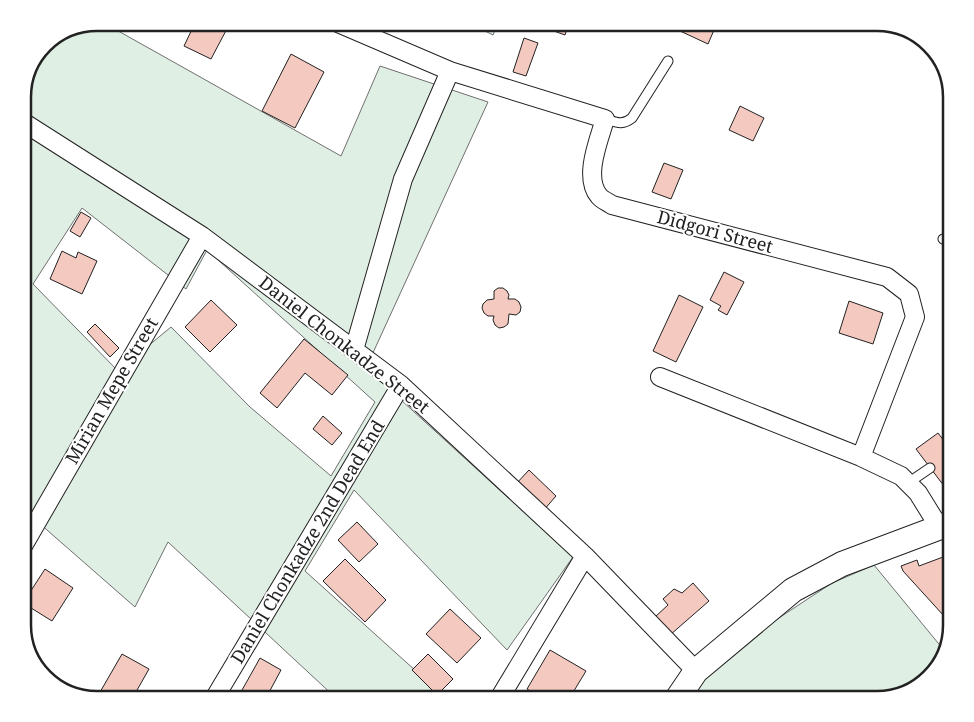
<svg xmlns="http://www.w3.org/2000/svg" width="974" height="722" font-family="'Noto Serif',serif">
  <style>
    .green { fill: #e0efe3; stroke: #6f6f6f; fill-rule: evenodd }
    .building { fill: #f3c9c0; stroke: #222 }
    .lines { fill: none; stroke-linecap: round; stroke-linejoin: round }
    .lane-casing { stroke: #222; stroke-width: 11 }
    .street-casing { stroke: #222; stroke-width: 20 }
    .secondary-casing { stroke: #222; stroke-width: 26 }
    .lane { stroke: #fff; stroke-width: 9 }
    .street { stroke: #fff; stroke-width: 18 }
    .secondary { stroke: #fff; stroke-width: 24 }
    .labels { text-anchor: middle; stroke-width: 4; stroke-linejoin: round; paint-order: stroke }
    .street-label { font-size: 18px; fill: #222; stroke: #fff }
    .rim { fill: none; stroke: #222; stroke-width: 2.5 }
  </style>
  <rect width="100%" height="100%" fill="#fff"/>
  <!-- green -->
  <path class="green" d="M97,23H104L341,156L380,66L488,102L366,368L573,557L507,650L354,490L305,571L447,699H337L168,542L135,607L31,516L23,530V92L48,41ZM82,208L186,289L207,250L375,402L331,476L250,407L171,327L118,371L33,284Z
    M469,23H498L493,35Z
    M874,565L943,649L936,670L910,692L877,699H682L756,633L832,583Z"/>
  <!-- building -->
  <path class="building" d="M195,23H230L211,59L184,46Z
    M538,23H569L565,35L537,25Z
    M666,23H717L708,44L665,24Z
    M524,38L538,43L526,76L513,72Z
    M291,54L324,72L295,128L262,111Z
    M740,106L764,118L753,141L729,130Z
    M664,163L683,170L671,199L652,192Z
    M81,212L91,218L80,237L70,231Z
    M62,251L76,258L78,252L97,261L82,294L50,279Z
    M724,272L744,282L727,315L718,310L721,306L710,300Z
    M498,288H503L507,291L509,295L508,299H515L519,302L521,307L520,312L516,315L509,314L508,324L504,327L499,328L495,325L493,320L494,316H488L484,313L482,308L483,304L487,300L494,299V291Z
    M679,295L703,307L676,362L653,351Z
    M211,300L237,325L210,352L185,327Z
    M849,301L883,313L873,344L839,333Z
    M95,324L119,348L110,357L87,332Z
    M304,339L348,375L332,395L305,373L277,408L260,393Z
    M323,416L342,433L332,445L313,429Z
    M938,433L951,450V480L944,486L916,449Z
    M529,470L556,496L543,511L515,485Z
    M357,522L378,544L359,562L338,540Z
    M951,554V611L944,616L903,571L901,566L917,560L919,566Z
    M345,559L386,600L365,622L323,581Z
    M45,569L73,588L52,621L23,603Z
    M693,583L709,601L670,635L655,617L668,605L663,599L674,589L682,593Z
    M450,609L481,638L457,663L426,634Z
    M550,650L586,671L569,699H544L527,689Z
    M122,654L149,669L132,699H96Z
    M428,654L453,679L437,695L412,670Z
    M260,658L281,670L266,698L269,699H237Z"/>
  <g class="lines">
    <defs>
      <path id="lane" d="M605,119C616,122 622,126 632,118L668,61
        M943,239L951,242
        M908,483L930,468"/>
      <path id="street" d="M338,23L450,71L605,119C599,140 583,177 599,196C602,200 608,202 612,205L887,277L909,294L915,317L861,457L901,476L918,493L939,527
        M23,122L202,236L401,385L585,556L696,671
        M354,350L403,179L450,71
        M660,377L861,457
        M23,546L202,236
        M214,699L401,385
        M499,699L585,556"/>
      <path id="secondary" d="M677,699L696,671L793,590L842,564L951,523"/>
    </defs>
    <!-- lane casing -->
    <use href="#lane" class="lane-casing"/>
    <!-- street casing -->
    <use href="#street" class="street-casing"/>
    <!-- secondary casing -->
    <use href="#secondary" class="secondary-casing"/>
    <!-- lane -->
    <use href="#lane" class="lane"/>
    <!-- street -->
    <use href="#street" class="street"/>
    <!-- secondary -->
    <use href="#secondary" class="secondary"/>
  </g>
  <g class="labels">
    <!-- street labels -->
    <g class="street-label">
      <text transform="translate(715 232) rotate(15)" y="6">Didgori Street</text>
      <text transform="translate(344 345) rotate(38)" y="6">Daniel Chonkadze Street</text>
      <text transform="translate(112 391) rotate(-60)" y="6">Mirian Mepe Street</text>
      <text transform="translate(308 542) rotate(-59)" y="6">Daniel Chonkadze 2nd Dead End</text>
    </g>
  </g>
  <!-- crop -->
  <path d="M0 0H974V722H0ZM97 31H877A66 66 0 0 1 943 97V625A66 66 0 0 1 877 691H97A66 66 0 0 1 31 625V97A66 66 0 0 1 97 31Z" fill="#fff" fill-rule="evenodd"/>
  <path class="rim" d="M97 31H877A66 66 0 0 1 943 97V625A66 66 0 0 1 877 691H97A66 66 0 0 1 31 625V97A66 66 0 0 1 97 31Z"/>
</svg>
